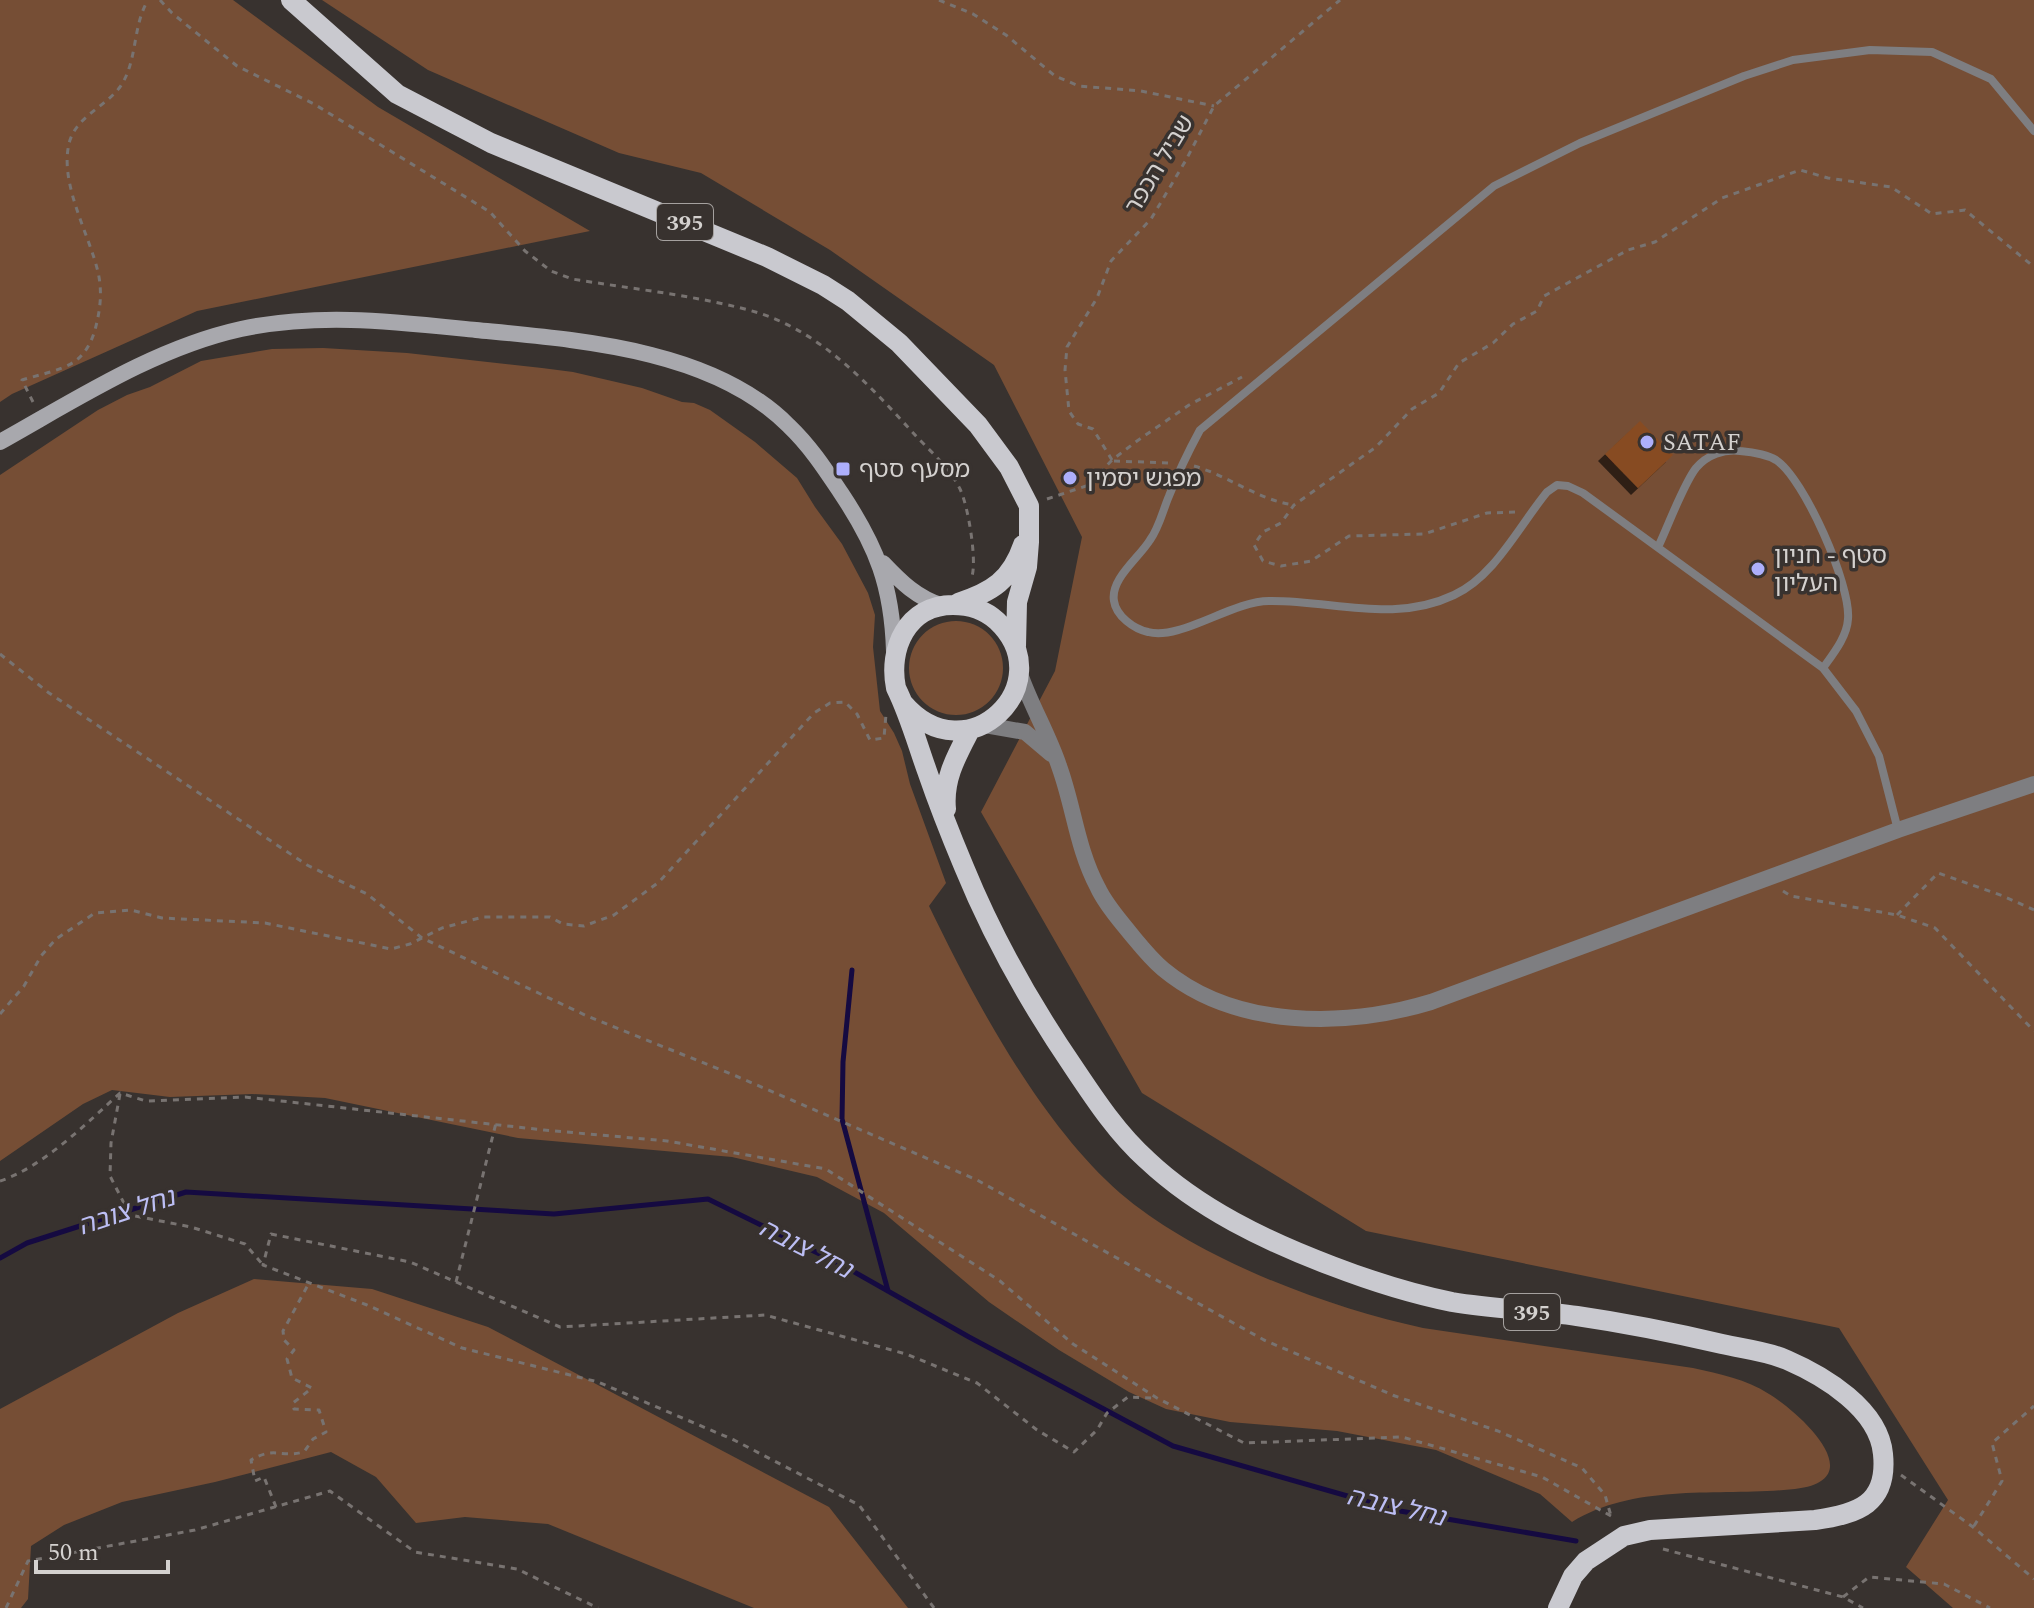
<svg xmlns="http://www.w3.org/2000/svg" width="2034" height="1608" font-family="Spectral,'Noto Sans Hebrew',serif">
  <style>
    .green { fill: #764e35 }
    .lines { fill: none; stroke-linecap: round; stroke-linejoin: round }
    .stream { stroke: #150a41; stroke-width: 5 }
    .building { fill: #874c23; filter: url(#shadow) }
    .path { stroke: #787371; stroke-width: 3; stroke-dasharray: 6 6; stroke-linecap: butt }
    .lane { stroke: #7e7e81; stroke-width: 8 }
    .street { stroke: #7e7e81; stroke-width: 16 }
    .secondary { stroke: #a8a8ad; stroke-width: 16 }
    .primary { stroke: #c9c9cf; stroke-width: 20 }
    .poi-dot { fill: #adaffb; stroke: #38322f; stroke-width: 3 }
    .labels { text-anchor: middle; stroke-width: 7; stroke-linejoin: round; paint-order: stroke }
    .shield { fill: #38322f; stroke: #a5a19f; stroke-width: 2 }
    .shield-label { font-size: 22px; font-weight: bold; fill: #d4d1cf }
    .street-label { font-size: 24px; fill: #d4d1cf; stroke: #38322f }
    .poi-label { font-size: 24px; fill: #d4d1cf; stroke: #38322f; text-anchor: start }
    .water-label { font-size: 26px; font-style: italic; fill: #bcbef4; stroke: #38322f }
  </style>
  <defs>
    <filter id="shadow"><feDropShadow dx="-7" dy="7" stdDeviation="0" flood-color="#0009"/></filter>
  </defs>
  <rect width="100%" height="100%" fill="#38322f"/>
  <!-- green -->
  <path class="green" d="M0,0H233L378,107L590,231L197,311L12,394L0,402Z
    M322,0H2034V1608H1953L1906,1567L1948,1500L1839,1328L1366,1231L1142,1093L981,812L1055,671L1082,537L994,365L830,250L701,173L619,153L428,70Z
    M323,348L407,353L542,368L573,372L642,388L682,402L694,403L710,410L755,442L797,478L815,507L842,544L868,593L875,615L873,647L880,711L894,733L902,751L910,784L946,883L929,906C975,1001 1040,1123 1120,1193C1196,1258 1325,1307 1423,1328L1693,1368C1720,1374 1746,1379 1769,1394C1799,1412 1874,1480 1795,1489C1722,1497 1637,1482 1572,1522L1540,1494L1436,1450L1337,1431L1230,1422L1166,1409L1129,1392L1059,1350L989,1302L884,1213L817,1177L732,1157L518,1138L325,1098L252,1094L170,1097L112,1090L83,1104L0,1161V475L98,410L127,395L150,387L201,361L272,349Z
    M909 668a47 47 0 1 1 94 0a47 47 0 1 1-94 0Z
    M254,1279L372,1289L488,1327L829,1507L908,1608H754L548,1524L465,1517L416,1523L376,1477L331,1452L215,1482L122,1502L64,1525L31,1546L28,1599L21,1608H0V1409L178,1313Z"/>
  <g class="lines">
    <!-- stream -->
    <path class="stream" d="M852,970L843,1062L842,1119L888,1291
      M0,1258L27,1243L186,1192L554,1214L708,1199L842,1265L969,1337L1173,1446L1400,1511L1576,1541"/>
  </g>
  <!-- building -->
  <path class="building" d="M1640,421L1673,455L1638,488L1605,454Z"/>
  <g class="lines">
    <!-- path -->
    <path class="path" d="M160,0L172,13L237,66L314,104L490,212L525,251L551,271L572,279C632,289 702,296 759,313C824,334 871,387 916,436C931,452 949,467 959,487C968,503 977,560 972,576
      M939,0L973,14L1006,35L1055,76L1079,86L1141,91L1214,106
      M33,402L22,380C38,375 60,371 74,362C86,354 93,339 96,326C100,310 102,294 99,277C92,238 57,183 70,140C78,116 106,106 120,87C138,61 132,27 148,0
      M1112,460L1093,429L1078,424L1069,411L1065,370L1067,347L1097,298L1111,261L1151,219L1186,160L1214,106L1340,0
      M1114,461L1171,463
      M1194,466C1229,476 1258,500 1294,505
      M1047,499L1089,485L1112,460L1137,441L1189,405L1242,377
      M1515,512L1487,513L1424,534L1349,536L1311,561L1281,566L1263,561L1254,545L1263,532L1281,523L1294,505L1376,447L1412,409L1439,393L1459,363L1493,343L1513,324L1537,311L1544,296L1628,250L1655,242L1722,198L1800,170L1828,178L1891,187L1932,214L1965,210L2034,267
      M0,654L49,693L307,865L367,894L422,938L587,1016L736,1076L977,1180L1264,1340L1395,1396L1498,1431L1582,1468L1605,1495L1611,1516
      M1783,891L1791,896L1897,915L1935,928L2034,1031
      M1897,915L1938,873L2003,896L2034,910
      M0,1014L24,986L41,956L56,939L95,913L131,910L162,918L265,923L391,949L410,944L442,928L483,917H550L563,924L584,926L614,915L659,882L814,713L830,703L845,702L857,714L870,740L884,738L886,714
      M120,1094L111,1143L110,1176L130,1215L191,1227L245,1244L263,1265
      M0,1181C43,1167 87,1123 120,1093L146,1101L245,1097L544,1130L667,1141L826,1169L1000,1281L1073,1344L1157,1398L1244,1443L1402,1437L1542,1477L1611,1516L1614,1521
      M456,1282L496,1123
      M1901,1475L1973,1527L2034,1579
      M276,1507L264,1477L255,1481L251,1460C275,1446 279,1458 304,1452L313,1439L326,1432L319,1410L294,1409L293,1403L312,1388L292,1378L287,1359L294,1350L284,1340L283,1331L309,1283
      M1974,1526L2002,1481L1992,1443L2034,1406
      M1663,1549L1843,1597L1863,1608
      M1843,1597L1869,1577L1944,1584L1990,1608
      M6,1608L28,1561L195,1530L330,1491L415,1552L517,1569L598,1608
      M934,1608L859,1505L734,1440L598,1382L462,1348L367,1305L263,1265L271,1234L410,1262L560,1327L765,1315L906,1354L977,1383L1037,1430L1074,1452L1097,1430L1107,1413L1128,1397L1153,1398"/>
    <!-- lane -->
    <path class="lane" d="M1659,545C1668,526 1684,483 1696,468C1707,455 1724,449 1740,451C1751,452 1766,454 1776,460C1804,478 1851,585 1848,619C1847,637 1833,654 1823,668
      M1898,830L1879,756L1856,711L1823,668L1583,493L1568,486L1557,485L1547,492C1519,526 1495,576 1454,595C1393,624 1333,600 1269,601C1232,601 1180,641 1148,632C1134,629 1116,616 1114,601C1110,579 1139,558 1150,540C1159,528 1163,510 1169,496C1178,473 1188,452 1200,430L1494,186L1580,143L1744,76L1793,60L1870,50L1932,52L1991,79L2034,131"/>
    <!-- street -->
    <path class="street" d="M1019,671C1030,704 1048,733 1059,766C1074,807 1077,849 1098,888C1106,905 1118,918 1130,933C1140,945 1150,958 1163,969C1235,1029 1345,1028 1431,1002L1898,830L2034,784
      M985,725L1025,732L1051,754"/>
    <!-- secondary -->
    <path class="secondary" d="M0,442C77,399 155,348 241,329C320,312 398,322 476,330C579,340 713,349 789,426C810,446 825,469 841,493C877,547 892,586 894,651
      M883,563C901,582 917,598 943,606"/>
    <!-- primary -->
    <path class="primary" d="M291,0L397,94L491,143L767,257L823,285L848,301L899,343L978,425L1009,467L1029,506V542L1027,567L1017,602L1016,646
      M958,603C992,592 1011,580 1023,545
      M903,703C967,778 1063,683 997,621C985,610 969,605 953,605C907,605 888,649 896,688C909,714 917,743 927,771C938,803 951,836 964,867C993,938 1031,1005 1074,1068C1096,1101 1118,1134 1147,1160C1199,1209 1266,1241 1332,1266C1371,1281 1412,1294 1452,1302C1494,1309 1536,1310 1577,1316C1625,1323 1675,1333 1722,1344C1743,1349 1767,1351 1787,1360C1824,1376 1879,1409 1883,1454C1888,1504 1858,1514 1815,1520L1650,1530L1624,1536L1586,1561L1573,1576L1558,1608
      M946,809C943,779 957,755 970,730"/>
  </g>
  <!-- markers -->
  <g class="poi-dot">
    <circle cx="1647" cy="442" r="8"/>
    <rect x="835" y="461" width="16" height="16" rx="4"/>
    <circle cx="1070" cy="478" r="8"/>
    <circle cx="1758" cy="569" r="8"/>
  </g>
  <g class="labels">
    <!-- shield labels -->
    <g class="shield">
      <rect x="657" y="204" width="56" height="36" rx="6"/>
      <rect x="1504" y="1294" width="56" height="36" rx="6"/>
    </g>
    <g class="shield-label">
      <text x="685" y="230">395</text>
      <text x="1532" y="1320">395</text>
    </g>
    <!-- street labels -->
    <g class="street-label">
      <text transform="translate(1159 164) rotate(-59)" y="8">שביל הכפר</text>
    </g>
    <!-- poi labels -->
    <g class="poi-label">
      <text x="1663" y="450">SATAF</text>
      <text x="859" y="477">מסעף סטף</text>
      <text x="1086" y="486">מפגש יסמין</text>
      <text x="1774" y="563">סטף - חניון<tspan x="1774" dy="28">העליון</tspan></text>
    </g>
    <!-- water labels -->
    <g class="water-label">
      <text transform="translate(126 1211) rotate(-18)" y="9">נחל צובה</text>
      <text transform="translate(806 1248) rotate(27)" y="9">נחל צובה</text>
      <text transform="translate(1396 1506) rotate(13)" y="9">נחל צובה</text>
    </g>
  </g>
  <!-- scale -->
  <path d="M36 1560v12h132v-12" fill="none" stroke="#d4d1cf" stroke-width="4"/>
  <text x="48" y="1560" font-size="24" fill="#d4d1cf" stroke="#38322f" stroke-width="6" paint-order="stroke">50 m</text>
</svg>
